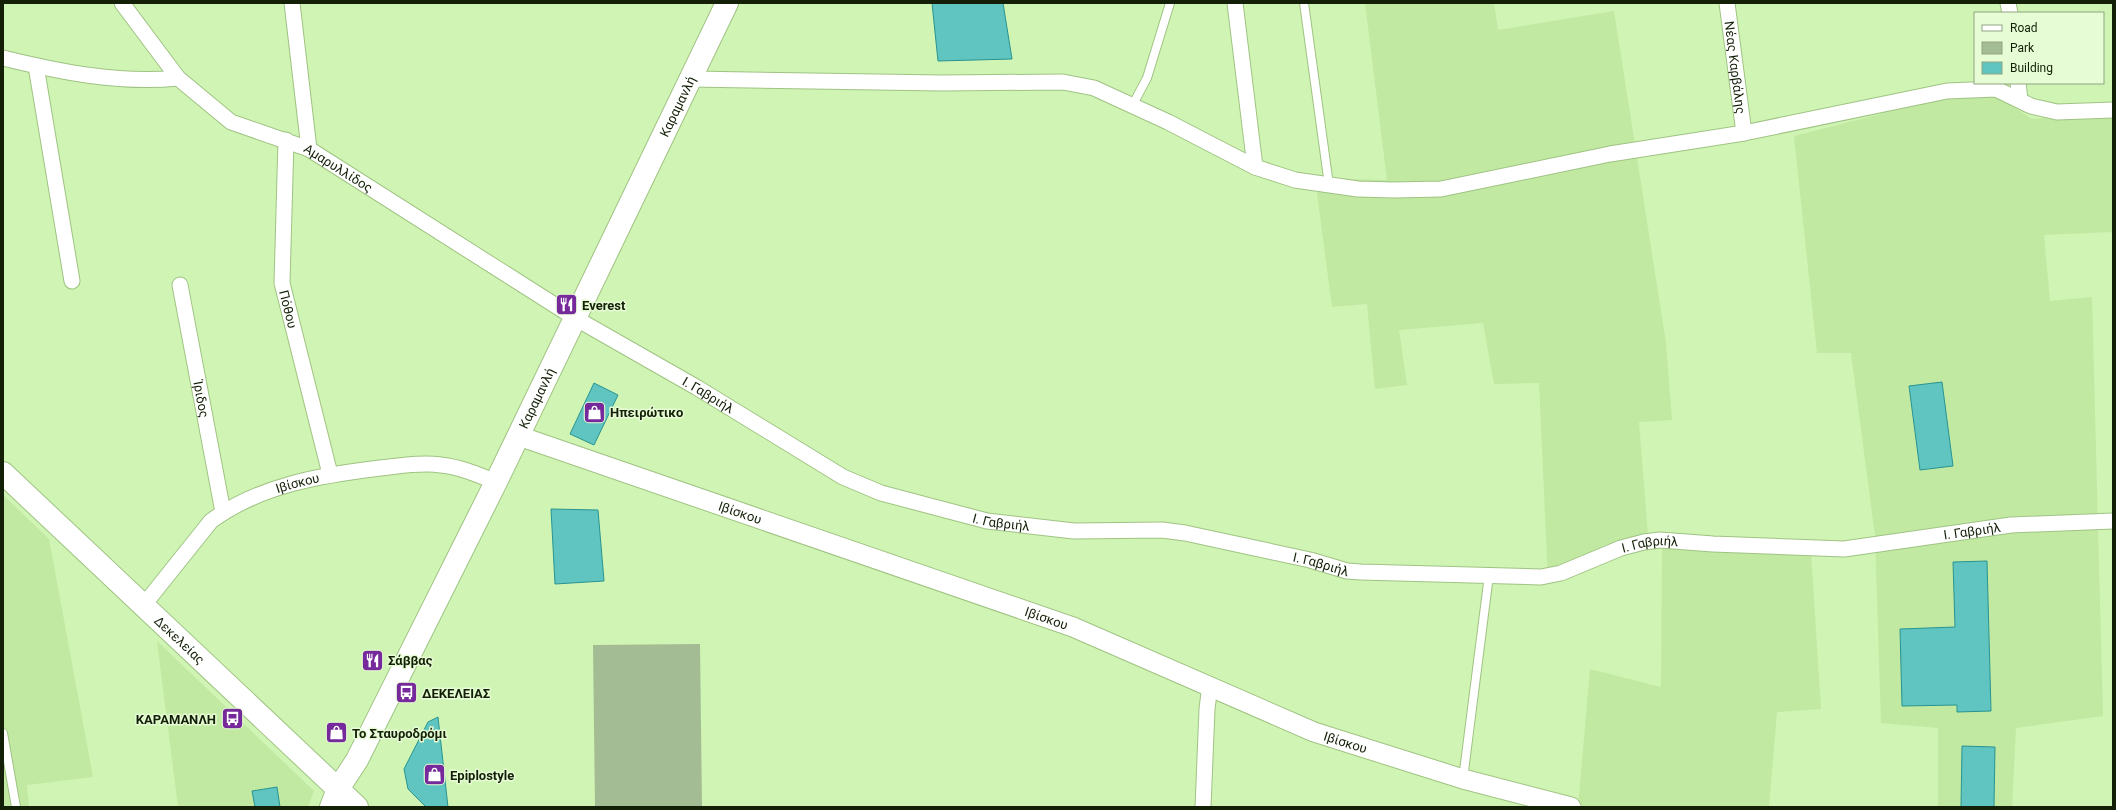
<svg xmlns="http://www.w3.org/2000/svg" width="2116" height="810" font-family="Roboto,sans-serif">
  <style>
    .built { fill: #c1e9a2 }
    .green { fill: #a4bc93 }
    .building { fill: #60c4c0; stroke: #289491 }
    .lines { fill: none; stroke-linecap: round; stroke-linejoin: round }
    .service-casing { stroke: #a0c384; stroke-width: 10 }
    .minor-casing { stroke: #a0c384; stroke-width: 17 }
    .tertiary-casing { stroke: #a0c384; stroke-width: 21 }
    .secondary-casing { stroke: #a0c384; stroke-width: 24 }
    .service { stroke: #fff; stroke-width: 8 }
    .minor { stroke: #fff; stroke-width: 15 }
    .tertiary { stroke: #fff; stroke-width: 19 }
    .secondary { stroke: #fff; stroke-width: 22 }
    .labels { text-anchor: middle; stroke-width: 3; stroke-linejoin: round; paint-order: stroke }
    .street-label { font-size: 13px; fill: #132007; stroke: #e6fcd5 }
    .poi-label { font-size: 13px; font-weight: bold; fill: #132007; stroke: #e6fcd5; text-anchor: start }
  </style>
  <rect width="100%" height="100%" fill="#d0f4b3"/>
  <!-- built -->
  <path class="built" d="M1365,3H1494L1498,30L1614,11L1666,343L1672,420L1639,422L1649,549L1623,553L1581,574L1548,580L1539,383L1494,384L1483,323L1399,330L1407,385L1375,389L1367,304L1332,307L1315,178L1387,180Z
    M1994,94L2032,119L2113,112V232L2044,235L2050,301L2092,297L2103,716L2016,728L2012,807H1938V728L1881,723L1875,536L1851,353H1817L1794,136L1936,100Z
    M3,495L49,539L93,777L27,785L29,807H3Z
    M1662,548L1811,553L1821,709L1777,712L1769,807H1578L1590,669L1661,687Z
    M157,641L314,791L308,807H178Z"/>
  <!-- green -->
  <path class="green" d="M700,644L702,807H595L593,645Z"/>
  <!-- building -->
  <path class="building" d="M932,3H1003L1012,59L938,61Z
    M1942,382L1953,466L1920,470L1909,386Z
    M594,383L618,395L594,445L570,434Z
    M551,509L598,510L604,581L555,584Z
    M1987,561L1991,711L1957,712V705L1902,706L1900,629L1955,627L1953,562Z
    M438,717L448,807H426L408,789L404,769L428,722Z
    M1962,746L1995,747L1994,807H1961Z
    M277,787L280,807H255L252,791Z"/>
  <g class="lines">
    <defs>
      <path id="service" d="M1304,3L1329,185
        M1132,106L1147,78L1170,3
        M3,733L16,807
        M1463,779L1489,575"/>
      <g id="minor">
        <path id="s1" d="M122,3L178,78L231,122L309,149L575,318L696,387L843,477L881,493L987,521L1074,531L1162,530L1185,533L1310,560L1347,571L1361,572L1541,577L1561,573L1621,548L1644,542L1660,540L1713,544L1844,549L2011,525L2113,521"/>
        <path d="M292,3L309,149"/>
        <path d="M1235,3L1255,167"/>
        <path id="s2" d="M1727,3L1744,133"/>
        <path d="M2008,3L2010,13"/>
        <path d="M3,58C60,72 120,84 178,78"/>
        <path d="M36,66L72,281"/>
        <path d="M691,79L942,83L1063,82L1094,88L1168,122L1255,167L1295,180L1358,189L1394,190L1441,189L1610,154L1744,133L1947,91L1996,89L2031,106L2057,112L2113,110"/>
        <path d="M2018,83L2020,100"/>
        <path id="s3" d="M286,140L282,283L330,474"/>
        <path id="s4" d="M180,285L223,512"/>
        <path id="s5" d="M143,606L211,521C260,485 322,475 380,468C400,466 421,462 441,465C460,467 479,475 496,482"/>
        <path d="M1203,807L1207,709L1210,685"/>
      </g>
      <g id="tertiary">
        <path id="s6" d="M519,436L1073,627L1314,732L1463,779L1571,807"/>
      </g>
      <g id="secondary">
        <path id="s7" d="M3,473L357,807"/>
        <path id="s8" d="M331,807L338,789L357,760L496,482L727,3"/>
      </g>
    </defs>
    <!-- service casing -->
    <use href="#service" class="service-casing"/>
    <!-- minor casing -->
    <use href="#minor" class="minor-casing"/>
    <!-- tertiary casing -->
    <use href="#tertiary" class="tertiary-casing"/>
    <!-- secondary casing -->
    <use href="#secondary" class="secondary-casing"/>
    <!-- service -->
    <use href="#service" class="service"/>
    <!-- minor -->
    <use href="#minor" class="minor"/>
    <!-- tertiary -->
    <use href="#tertiary" class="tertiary"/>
    <!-- secondary -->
    <use href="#secondary" class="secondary"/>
  </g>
  <!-- icons -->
  <defs>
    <symbol id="restaurant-square" viewBox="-11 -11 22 22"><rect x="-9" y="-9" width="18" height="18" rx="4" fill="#76299b" stroke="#e6fcd5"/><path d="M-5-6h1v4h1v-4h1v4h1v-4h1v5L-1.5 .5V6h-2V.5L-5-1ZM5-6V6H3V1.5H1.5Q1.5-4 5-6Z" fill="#fff"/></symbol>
    <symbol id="shop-square" viewBox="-11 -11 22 22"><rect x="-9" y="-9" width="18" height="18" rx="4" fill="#76299b" stroke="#e6fcd5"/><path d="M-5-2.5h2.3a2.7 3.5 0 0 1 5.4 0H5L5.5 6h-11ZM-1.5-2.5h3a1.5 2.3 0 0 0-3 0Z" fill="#fff"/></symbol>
    <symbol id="bus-square" viewBox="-11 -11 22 22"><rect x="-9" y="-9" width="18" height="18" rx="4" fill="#76299b" stroke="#e6fcd5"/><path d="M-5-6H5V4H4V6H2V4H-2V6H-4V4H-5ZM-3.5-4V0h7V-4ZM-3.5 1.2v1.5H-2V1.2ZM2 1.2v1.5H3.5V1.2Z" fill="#fff"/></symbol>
  </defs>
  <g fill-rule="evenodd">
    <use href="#restaurant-square" x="554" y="292" width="25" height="25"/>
    <use href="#shop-square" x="582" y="400" width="25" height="25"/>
    <use href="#restaurant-square" x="360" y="648" width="25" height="25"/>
    <use href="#bus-square" x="394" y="680" width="25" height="25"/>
    <use href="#bus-square" x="220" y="706" width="25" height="25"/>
    <use href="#shop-square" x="324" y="720" width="25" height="25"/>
    <use href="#shop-square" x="422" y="762" width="25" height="25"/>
  </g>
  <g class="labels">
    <!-- street labels -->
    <g class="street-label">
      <text dy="5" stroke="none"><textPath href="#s2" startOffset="65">Νέας Καρβάλης</textPath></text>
      <text dy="5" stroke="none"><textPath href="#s8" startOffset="782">Καραμανλή</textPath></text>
      <text dy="5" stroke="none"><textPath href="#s1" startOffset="280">Αμαρυλλίδος</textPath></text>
      <text dy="5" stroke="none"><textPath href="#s3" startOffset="170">Πόθου</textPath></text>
      <text dy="5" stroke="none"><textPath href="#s1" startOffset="714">Ι. Γαβριήλ</textPath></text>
      <text dy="5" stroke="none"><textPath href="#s8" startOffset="458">Καραμανλή</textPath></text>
      <text dy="5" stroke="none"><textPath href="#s4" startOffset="116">Ίριδος</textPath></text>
      <text dy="5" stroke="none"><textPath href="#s5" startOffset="204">Ιβίσκου</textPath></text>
      <text dy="5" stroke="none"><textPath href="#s6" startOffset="234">Ιβίσκου</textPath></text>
      <text dy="5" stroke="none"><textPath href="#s1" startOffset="1037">Ι. Γαβριήλ</textPath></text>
      <text dy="5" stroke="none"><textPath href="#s1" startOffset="2021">Ι. Γαβριήλ</textPath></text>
      <text dy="5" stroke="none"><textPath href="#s1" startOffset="1697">Ι. Γαβριήλ</textPath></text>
      <text dy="5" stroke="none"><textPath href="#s1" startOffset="1361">Ι. Γαβριήλ</textPath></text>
      <text dy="5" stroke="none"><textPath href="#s6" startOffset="558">Ιβίσκου</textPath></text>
      <text dy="5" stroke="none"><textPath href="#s7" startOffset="243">Δεκελείας</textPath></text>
      <text dy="5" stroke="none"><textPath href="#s6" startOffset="882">Ιβίσκου</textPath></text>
    </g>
    <!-- poi labels -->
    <g class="poi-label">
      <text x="582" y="310">Everest</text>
      <text x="610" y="417">Ηπειρώτικο</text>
      <text x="388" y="665">Σάββας</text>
      <text x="422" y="698">ΔΕΚΕΛΕΙΑΣ</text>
      <text x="216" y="724" text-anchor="end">ΚΑΡΑΜΑΝΛΗ</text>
      <text x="352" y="738">Το Σταυροδρόμι</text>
      <text x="450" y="780">Epiplostyle</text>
    </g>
  </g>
  <!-- border -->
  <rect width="2116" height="810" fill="none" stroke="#132007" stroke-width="8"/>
  <!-- legend -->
  <rect x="1974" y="12" width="130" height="72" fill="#e6fcd5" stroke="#92a483"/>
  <rect x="1982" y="25" width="20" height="6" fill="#ffffff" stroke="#92a483"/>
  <text x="2010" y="32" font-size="12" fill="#132007">Road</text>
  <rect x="1982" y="42" width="20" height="12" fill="#a4bc93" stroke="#92a483"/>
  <text x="2010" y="52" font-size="12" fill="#132007">Park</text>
  <rect x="1982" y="62" width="20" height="12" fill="#60c4c0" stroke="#92a483"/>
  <text x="2010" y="72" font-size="12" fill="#132007">Building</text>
</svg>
